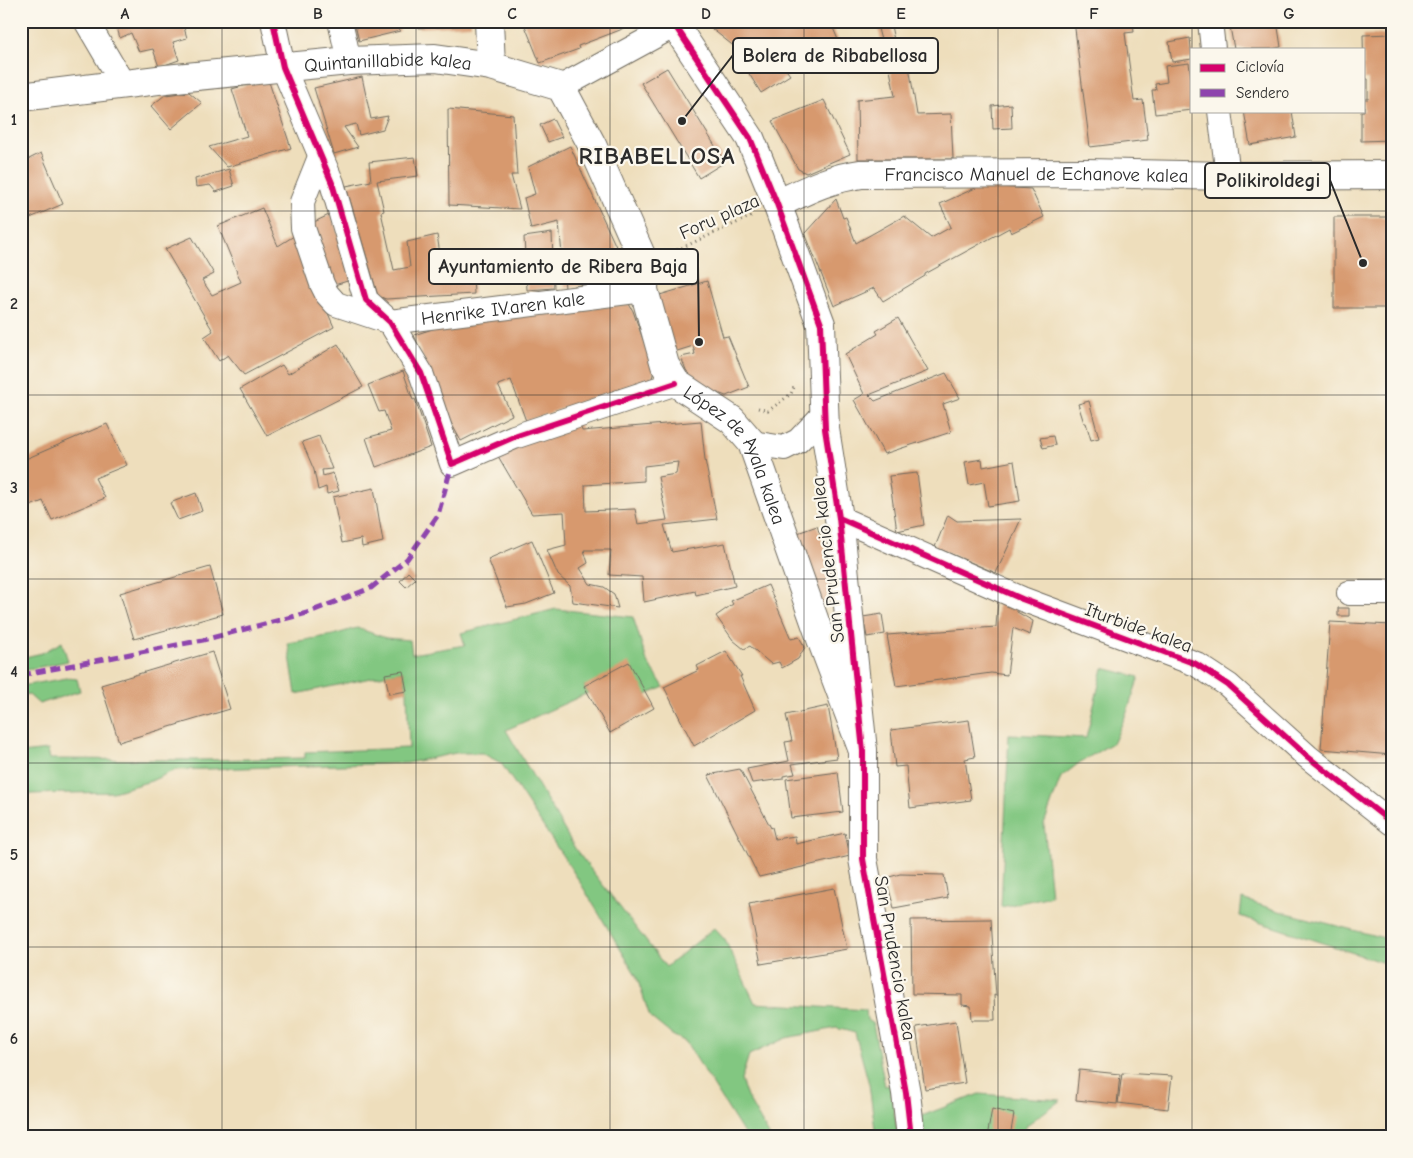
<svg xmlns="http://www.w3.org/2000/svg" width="1413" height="1158" font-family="'Comic Neue',sans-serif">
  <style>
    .green { fill: #82c781; stroke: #567956 }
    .building { fill: #d7996e; fill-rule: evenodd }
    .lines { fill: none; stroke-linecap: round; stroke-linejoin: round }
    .street-casing { stroke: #6f6a5e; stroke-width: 26 }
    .secondary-casing { stroke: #6f6a5e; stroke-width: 30 }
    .path { stroke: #6f6a5e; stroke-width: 3; stroke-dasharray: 1 4; stroke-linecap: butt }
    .street { stroke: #fff; stroke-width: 24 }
    .secondary { stroke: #fff; stroke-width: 28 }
    .quiet { stroke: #8e44ad; stroke-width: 5; stroke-dasharray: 10 5; stroke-linecap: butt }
    .cycleway-casing { stroke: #fbf7ec; stroke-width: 9 }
    .cycleway { stroke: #d6006c; stroke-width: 6 }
    .grid { fill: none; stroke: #2b2b2b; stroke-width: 1; stroke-opacity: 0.55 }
    .labels { text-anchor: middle; stroke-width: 4.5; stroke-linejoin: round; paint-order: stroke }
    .street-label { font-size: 19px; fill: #2b2b2b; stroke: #fbf7ec }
    .district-label { font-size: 24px; font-weight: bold; letter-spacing: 1px; fill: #2b2b2b; stroke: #fbf7ec }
    .leader { fill: none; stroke: #2b2b2b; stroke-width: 2 }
    .callout-dot { fill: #2b2b2b; stroke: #fbf7ec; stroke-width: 2 }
    .callout { fill: #fbf7ec; stroke: #2b2b2b; stroke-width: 2 }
    .callout-label { font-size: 20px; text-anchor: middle; font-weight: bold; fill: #2b2b2b }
    .neatline { fill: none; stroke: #2b2b2b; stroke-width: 2 }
    .grid-label { font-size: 16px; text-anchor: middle; font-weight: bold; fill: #2b2b2b }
  </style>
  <rect width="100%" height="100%" fill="#fbf7ec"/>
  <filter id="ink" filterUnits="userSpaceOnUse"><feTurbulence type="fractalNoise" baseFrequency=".02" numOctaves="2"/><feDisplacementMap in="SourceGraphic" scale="10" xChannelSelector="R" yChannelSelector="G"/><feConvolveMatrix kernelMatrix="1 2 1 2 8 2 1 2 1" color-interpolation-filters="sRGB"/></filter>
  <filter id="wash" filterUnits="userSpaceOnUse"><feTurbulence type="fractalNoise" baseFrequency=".0096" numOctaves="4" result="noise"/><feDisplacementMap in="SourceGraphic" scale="20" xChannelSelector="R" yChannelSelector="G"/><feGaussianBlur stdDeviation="1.12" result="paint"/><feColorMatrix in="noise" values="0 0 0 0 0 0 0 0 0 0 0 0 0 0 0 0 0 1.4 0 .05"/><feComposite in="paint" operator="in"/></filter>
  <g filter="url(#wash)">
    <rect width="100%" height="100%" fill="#eedebc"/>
    <!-- green -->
    <path class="green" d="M556,609L633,617L647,661L664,687L646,695L584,686L588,693L506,730L576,850L666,967L714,928L725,940L755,1003L866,1010L867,1020L873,1024L885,1086L890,1085L898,1137H876L869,1084L855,1033L836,1028L786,1038L749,1055L741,1080L747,1097L770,1137H746L686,1042L672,1035L650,1017L636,975L578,879L501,763L482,753H456L408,763L175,770L151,781L113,792L31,794L21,797V753L48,750L50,759L197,760L305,758V752L409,748L407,691L403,671L296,694L288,643L333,635L357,628L386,638L410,640L412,654L465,645L461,633Z
      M62,642L68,661L21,671V658L42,653Z
      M1103,668L1139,677L1127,712L1114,742L1079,763L1061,777L1044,824L1051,896L1001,907L1009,734L1086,738Z
      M67,678L77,679L80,691L39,704L29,695L21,693V686Z
      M1242,899L1279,911L1392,940V963L1381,962L1240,916Z
      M979,1094L1061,1100L1028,1124L1020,1137H922L919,1117Z"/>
    <g id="blocks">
      <!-- building -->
      <path class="building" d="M115,21H184L183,24L187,38L173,42L179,60L159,67L153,49L139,52L131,33L120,38Z
        M354,21H397L400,31L359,41Z
        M417,21H471V25L418,28Z
        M523,21H634L620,30L578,46L579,49L540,63Z
        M702,21H757L758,23L760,21H830L839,42L808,58L807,55L784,67L790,75L761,93L743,64L750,59Z
        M876,21H890L894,40L882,44Z
        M1074,21H1133L1134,32L1125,33L1134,101L1143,100L1148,140L1090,147Z
        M1229,21H1277L1281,47L1272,49H1234Z
        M1392,34V77H1390L1392,140L1361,141V111H1364V99H1368V79H1364L1363,35Z
        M1190,38L1192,59L1172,62L1169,42Z
        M1189,63L1192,83V110L1155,114L1152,90H1156L1155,84L1167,82L1165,66Z
        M909,66L917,115L951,114L953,159H858L857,100L895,96L890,70Z
        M667,68L725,162L699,178L641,83Z
        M362,77L371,119L388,116L383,129L359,135L356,124L344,127L358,147L334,154L314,88Z
        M268,79L291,148L227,167L209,147L247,136L232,89Z
        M189,92L202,103L171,129L151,106L165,95Z
        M824,100L850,154L806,173L798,169L772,121Z
        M1011,104L1012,128L993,129L992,106Z
        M448,109L513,115L517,175H511L520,209L449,205Z
        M1244,111H1292L1296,137L1250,145Z
        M553,119L562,137L548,142L540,125Z
        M570,146L629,275L565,288L559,222L531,229L524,198L535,194L528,167Z
        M41,153L63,204L30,218L24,201L21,203V163Z
        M415,157L418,176L377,181L384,211L381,212L394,270L410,267L407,242L437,235L441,260L453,257L457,278L473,276L474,294L386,299L378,296L346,186L371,181L369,162Z
        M229,169L234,186L216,192L210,185L196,187L195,179Z
        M980,186L1031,189L1044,217L1011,233L1009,228L925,274V276L883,301L874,288L834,306L805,233L836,199L843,218L846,217L856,243L904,216L931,238L951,227L940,204Z
        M262,208L278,246L294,236L334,327L244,375L228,355L219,361L204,337L213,331L165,249L192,237L214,274L202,280L212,295L241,282L218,226Z
        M331,214L354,279L331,286L312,223Z
        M1334,217H1392V308H1334Z
        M552,233L554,288L527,290L524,237Z
        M707,281L723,337L728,336L749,387L726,396L707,389L693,379L686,370L681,357L695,354L693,346L671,353L653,297Z
        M629,304L633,311L654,371L652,378L526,421L511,380L498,385L512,415L461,441L443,408L414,335L448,324Z
        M898,318L928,371L869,395L875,401L946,373L960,398L943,404L951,432L884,454L854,400L864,394L845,354L878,334L876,331Z
        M338,344L363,387L267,436L240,389L282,365L288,374Z
        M403,371L413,400L415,399L431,447L376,467L366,438L391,431L384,411L379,412L368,385Z
        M1089,401L1099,438L1091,440L1086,423H1084L1078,404Z
        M579,421L582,431L701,421L705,460L717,519L664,525L672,552L725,543L735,586L696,595L695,591L644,602L642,577L609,575L611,550H584L588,563L580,568L590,584L604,587L614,594L618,608L573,602L570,586L558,575L547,550L566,545L564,512L532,514L495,451ZM678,462L676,474L658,477L667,520L638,524L635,509L586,511L585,485L644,481V466Z
        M107,424L127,465L95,478L105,498L52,520L43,501L25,508L21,501V461Z
        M319,436L332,469L322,470L323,476L333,473L339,491L327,494L326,487L318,490L314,470L302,442Z
        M1053,436L1055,445L1043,448L1040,438Z
        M982,459L983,467L1014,461L1020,501L988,506L984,482L969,485L965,462Z
        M917,473L924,525L897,531L889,476Z
        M374,488L383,542L362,547L361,539L342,543L333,497Z
        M196,493L202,511L178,520L170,503Z
        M948,515L957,521L1021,519L996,573L935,547Z
        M817,526L837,580L829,583L833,601L820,606L792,535Z
        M532,540L554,593L526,604L507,607L488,559Z
        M210,567L223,614L134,639L120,593Z
        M408,572L415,579L406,587L400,581Z
        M768,585L791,639L799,637L805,647L798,659L782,668L779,662L771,664L750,646L744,649L733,640L716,616L733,604L731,601Z
        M998,601L1017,609V612L1033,621L1030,635L1013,628L1007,675L991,673L896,686L887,635L996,627Z
        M1338,608H1349V616H1338Z
        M882,614L885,634L867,637L863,617Z
        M1330,622L1392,625V755L1321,749Z
        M726,651L742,676H740L755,710L694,746L664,687L699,670L697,666Z
        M212,652L230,709L119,742L101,685Z
        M629,662L654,708L610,733L584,686Z
        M403,671L407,691L389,694L385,674Z
        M828,706L837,758L792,764L795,774L783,776V779L752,783L747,769L789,761L785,742L792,741L786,715Z
        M969,720L975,757L965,759L971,800L910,808L906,766L895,767L891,730Z
        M740,769L771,828L772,827L775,839L795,836L796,844L845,833L850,856L759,877L708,775Z
        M838,772L843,812L791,818L786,779Z
        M900,874L944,875L948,898L894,908L886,878Z
        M834,888L847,949L761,964L749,904Z
        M991,919L996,996L994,995L995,1020H972L971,1006L962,1005V995L912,994L911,920Z
        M956,1021L965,1083L925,1089L916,1027Z
        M1079,1070L1120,1074L1117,1104L1076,1100Z
        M1122,1073L1172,1076L1168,1109L1118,1103Z
        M992,1109L1014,1114L1010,1137H987Z"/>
    </g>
  </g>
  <g filter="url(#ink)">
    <use href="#blocks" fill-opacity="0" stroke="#6f6a5e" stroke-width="1"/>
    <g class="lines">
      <defs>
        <g id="street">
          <path d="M86,21L123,84"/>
          <path d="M273,21L283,67L332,183L366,300L390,322L421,373L452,464L514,437L676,383"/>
          <path d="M340,21L349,61"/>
          <path d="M1210,21L1213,49"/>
          <path d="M561,87L675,25"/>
          <path d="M1220,111L1228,176"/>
          <path id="s1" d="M320,157L302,202L303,228L322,284L327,294L336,304L390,322L644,290"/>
          <path d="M752,443L784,448L798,441L824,414"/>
          <path d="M839,518L1022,599L1196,664L1228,685L1308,757L1392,823"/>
          <path d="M1349,593H1392"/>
        </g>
        <g id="secondary">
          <path d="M489,21L491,66"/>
          <path d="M672,21L750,138L777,204L821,324L825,429L839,518L863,751V859L906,1093L911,1137"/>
          <path id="s2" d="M21,97L166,79L349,61L435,58L491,66L561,87L592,145L645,264L644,290L665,365L676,383L732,420L752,443L821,639L863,751"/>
          <path id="s3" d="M777,204C805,191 830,178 861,174L1087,173L1228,176L1392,175"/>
        </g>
      </defs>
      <!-- street casing -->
      <use href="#street" class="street-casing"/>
      <!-- secondary casing -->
      <use href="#secondary" class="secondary-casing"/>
      <!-- path -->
      <path class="path" d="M668,254L754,215
        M758,408L768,411L791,394L795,385"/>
      <!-- street -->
      <use href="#street" class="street"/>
      <!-- secondary -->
      <use href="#secondary" class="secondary"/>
      <!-- quiet -->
      <path class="quiet" d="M21,675L203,640L307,613L371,588L407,559L438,515L452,464"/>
      <defs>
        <path id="cycleway" d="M273,21L283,67L332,183L366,300L390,322L421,373L452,464L514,437L676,383
          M672,21L750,138L777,204L821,324L825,429L839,518L863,751V859L906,1093L911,1137
          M839,518L1022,599L1196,664L1228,685L1308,757L1392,823"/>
      </defs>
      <!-- cycleway casing -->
      <use href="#cycleway" class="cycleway-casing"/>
      <!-- cycleway -->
      <use href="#cycleway" class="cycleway"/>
    </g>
  </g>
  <!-- grid -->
  <path class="grid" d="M222,21V1137M416,21V1137M610,21V1137M804,21V1137M998,21V1137M1192,21V1137M21,211H1392M21,395H1392M21,579H1392M21,763H1392M21,947H1392"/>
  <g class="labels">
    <!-- street labels -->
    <g class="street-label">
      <text dy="7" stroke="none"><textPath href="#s2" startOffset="369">Quintanillabide kalea</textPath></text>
      <text dy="7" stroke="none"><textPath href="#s3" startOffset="265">Francisco Manuel de Echanove kalea</textPath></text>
      <text transform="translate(719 216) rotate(-24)" y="7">Foru plaza</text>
      <text dy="7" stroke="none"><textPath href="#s1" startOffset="329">Henrike IV.aren kale</textPath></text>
      <text dy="7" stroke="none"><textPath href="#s2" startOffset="964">López de Ayala kalea</textPath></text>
      <text transform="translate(827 560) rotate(-97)" y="7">San Prudencio kalea</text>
      <text transform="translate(1139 627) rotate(20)" y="7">Iturbide kalea</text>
      <text transform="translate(896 958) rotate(80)" y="7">San Prudencio kalea</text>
    </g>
    <!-- district labels -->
    <g class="district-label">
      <text x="657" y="164">RIBABELLOSA</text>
    </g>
  </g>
  <!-- callouts -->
  <path class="leader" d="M682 121L733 55M1363 263L1330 180M699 342L698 266"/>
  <g class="callout-dot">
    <circle cx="682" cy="121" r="5"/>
    <circle cx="1363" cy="263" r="5"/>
    <circle cx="699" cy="342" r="5"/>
  </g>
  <g class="callout">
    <rect x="733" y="38" width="205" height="35" rx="5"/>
    <rect x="1205" y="163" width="125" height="35" rx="5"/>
    <rect x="429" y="249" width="269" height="35" rx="5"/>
  </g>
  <g class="callout-label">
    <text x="835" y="62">Bolera de Ribabellosa</text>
    <text x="1268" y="187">Polikiroldegi</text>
    <text x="563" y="273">Ayuntamiento de Ribera Baja</text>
  </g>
  <!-- margin -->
  <rect width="1413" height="1158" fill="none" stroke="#fbf7ec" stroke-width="55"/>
  <!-- legend -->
  <rect x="1190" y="48" width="175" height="65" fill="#fbf7ec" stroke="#a8a59f"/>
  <rect x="1200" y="64" width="25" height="8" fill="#d6006c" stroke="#a8a59f"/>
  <text x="1236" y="72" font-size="15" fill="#2b2b2b">Ciclovía</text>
  <rect x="1200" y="89" width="25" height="8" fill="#8e44ad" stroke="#a8a59f"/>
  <text x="1236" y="98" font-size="15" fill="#2b2b2b">Sendero</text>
  <rect x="28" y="28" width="1358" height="1102" class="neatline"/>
  <g class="grid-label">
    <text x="125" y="19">A</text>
    <text x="318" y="19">B</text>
    <text x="512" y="19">C</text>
    <text x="706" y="19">D</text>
    <text x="901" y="19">E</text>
    <text x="1094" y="19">F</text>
    <text x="1289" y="19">G</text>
    <text x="14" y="125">1</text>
    <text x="14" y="309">2</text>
    <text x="14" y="493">3</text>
    <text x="14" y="677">4</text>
    <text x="14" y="860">5</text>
    <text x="14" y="1044">6</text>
  </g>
</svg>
